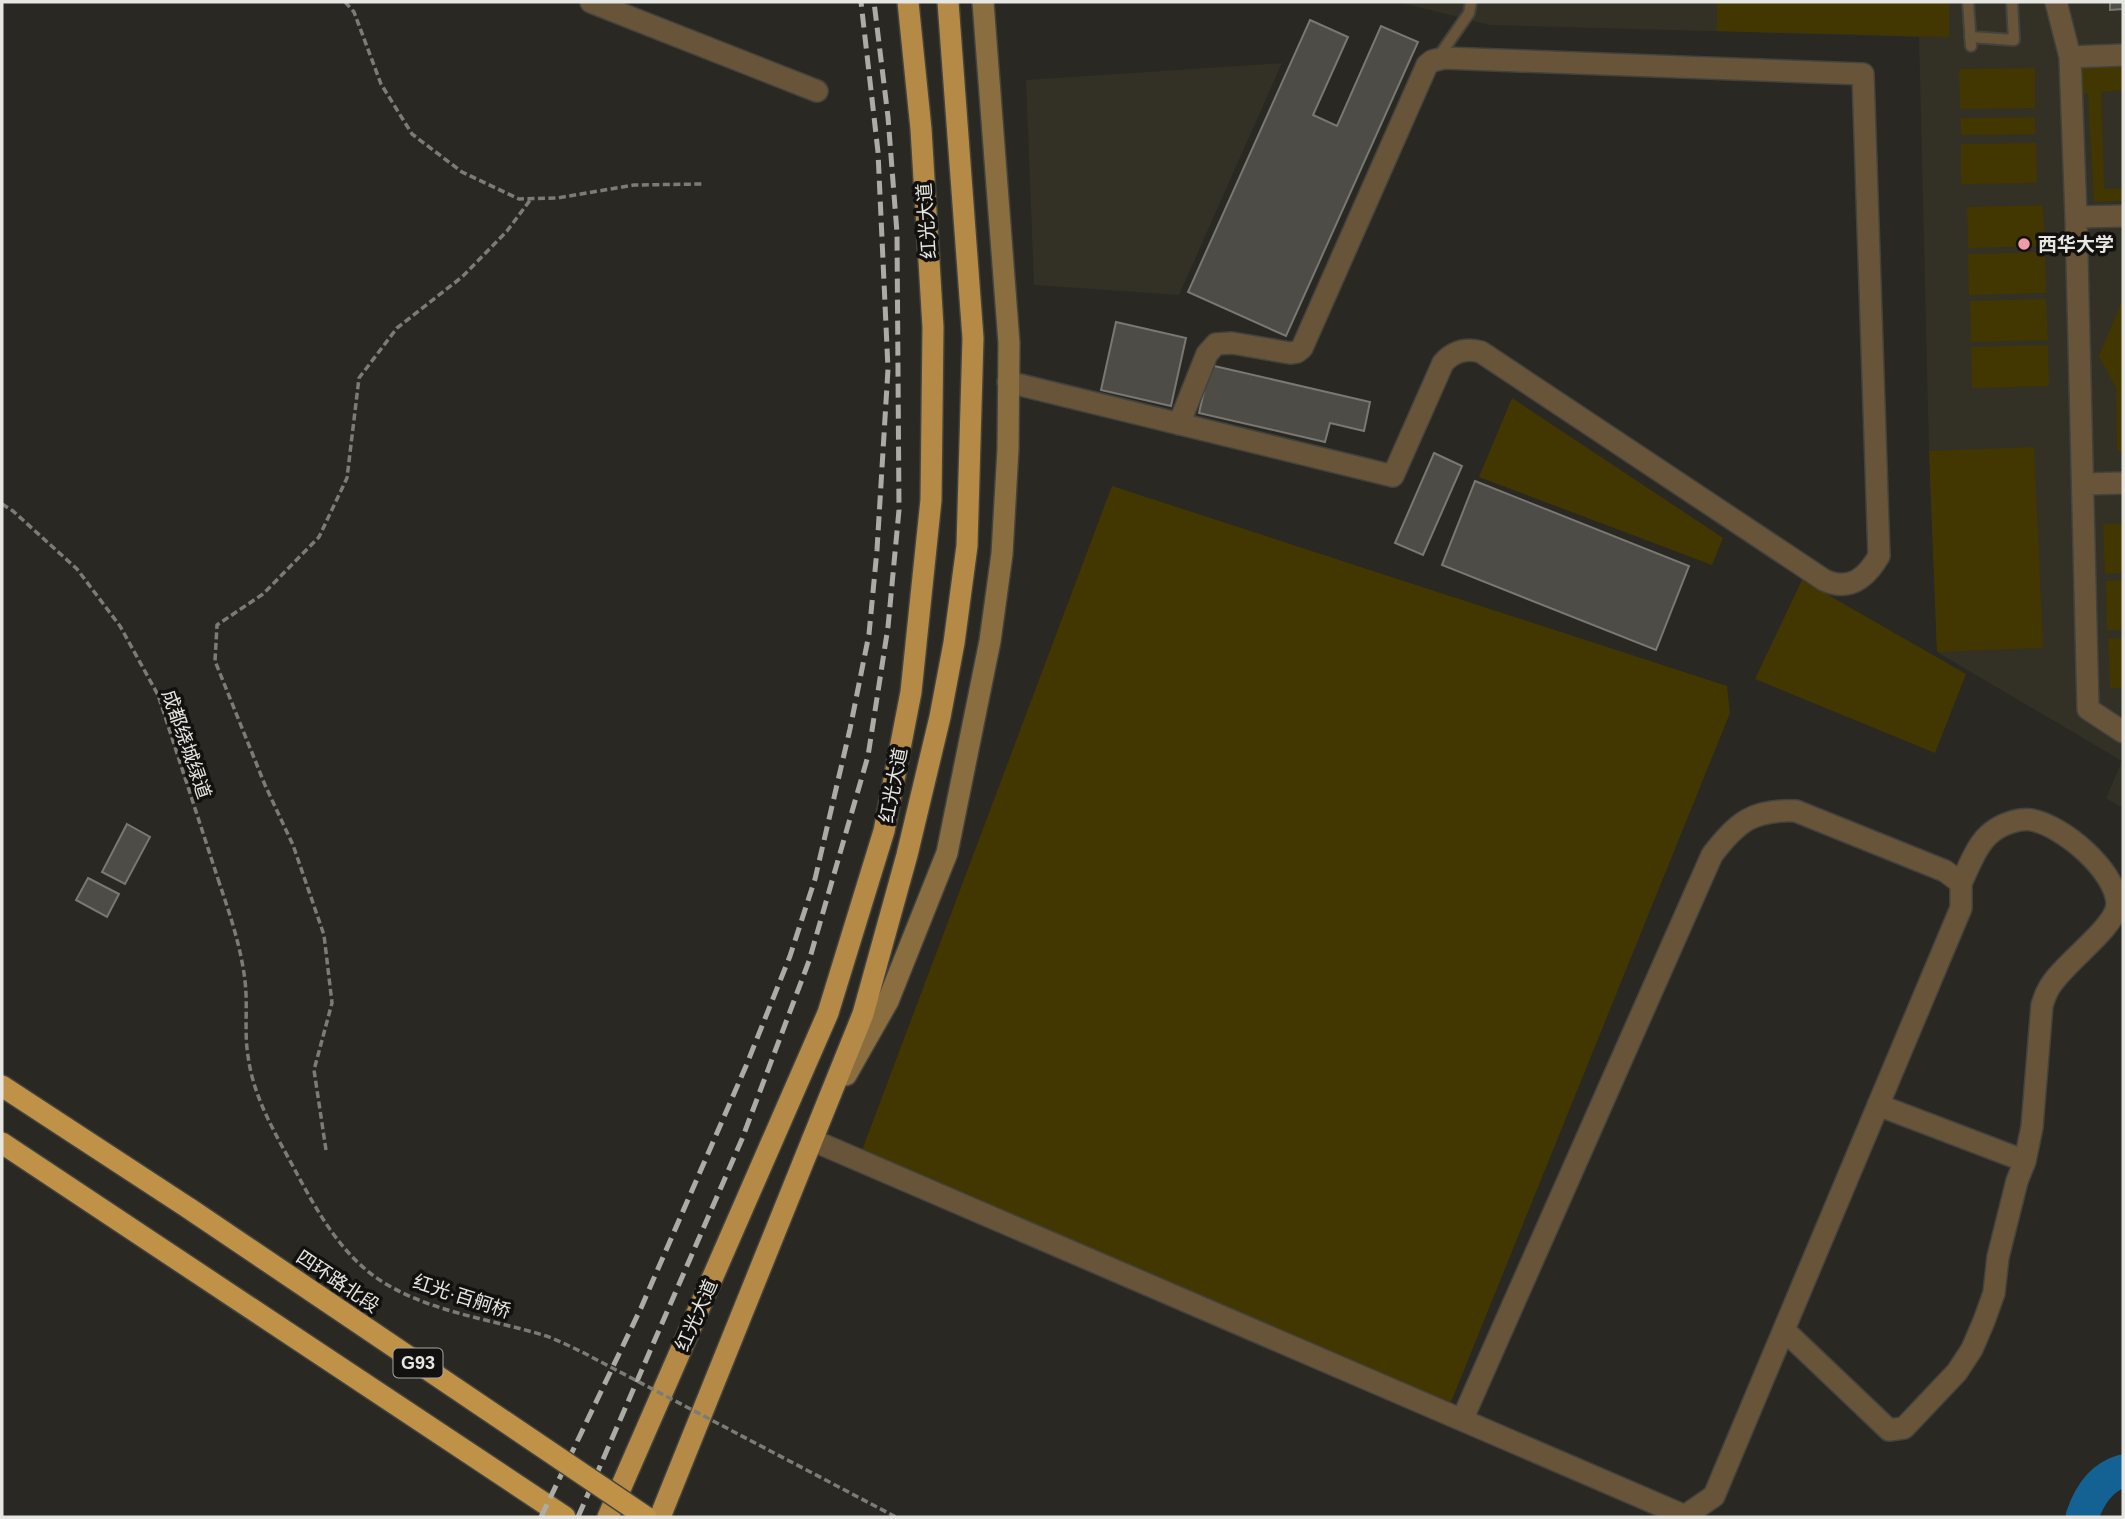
<svg xmlns="http://www.w3.org/2000/svg" width="2125" height="1519" viewBox="0 0 2125 1519" font-family="Arial,'Noto Sans SC',sans-serif">
<style>
.built{fill:#333026}
.green{fill:#423700}
.lines{fill:none;stroke-linecap:round;stroke-linejoin:round}
.river{stroke:#146294;stroke-width:33}
.building{fill:#4e4c47;stroke:#797872;stroke-width:2}
.service-casing{stroke:#43433e;stroke-width:14}
.minor-casing{stroke:#43433e;stroke-width:24}
.secondary-casing{stroke:#43433e;stroke-width:24}
.trunk-casing{stroke:#43433e;stroke-width:24}
.motorway-casing{stroke:#43433e;stroke-width:24}
.path{stroke:#7c7c77;stroke-width:3.5;stroke-dasharray:7 3.5;stroke-linecap:butt}
.service{stroke:#685539;stroke-width:10}
.minor{stroke:#685539;stroke-width:21}
.secondary{stroke:#8b6e40;stroke-width:21}
.trunk{stroke:#b48a46;stroke-width:21}
.motorway{stroke:#c09247;stroke-width:21}
.rail{stroke:#acaca7;stroke-width:5;stroke-dasharray:14 7;stroke-linecap:butt}
.motorway-bridge-casing{stroke:#43433e;stroke-width:24;stroke-linecap:butt}
.path-bridge{stroke:#7c7c77;stroke-width:3.5;stroke-dasharray:7 3.5;stroke-linecap:butt}
.motorway-bridge{stroke:#c09247;stroke-width:21}
.poi-dot{fill:#f39aa7;stroke:#12110f;stroke-width:2.5}
.labels{text-anchor:middle;stroke-width:7;stroke-linejoin:round;paint-order:stroke}
.shield{fill:#12110f;stroke:#a6a6a3;stroke-width:2}
.shield-label{font-size:18px;font-weight:bold;fill:#e6e6e2}
.street-label{font-size:19px;fill:#e6e6e2;stroke:#12110f}
.poi-label{font-size:19px;font-weight:bold;fill:#e6e6e2;stroke:#12110f;text-anchor:start}
</style>
<rect width="100%" height="100%" fill="#292823"/>
<!-- built -->
<path class="built" d="M1398,2H2123V808L2106,798L2122,761L1937,652L1929,451L1919,37L1490,25Z
M1282,63L1179,295L1034,285L1026,80Z"/>
<!-- green -->
<path class="green" d="M1717,2H1949V37L1717,31Z
M2082,56L2123,57V90L2101,92L2104,189H2123V201L2094,202L2088,93L2080,94Z
M2035,68V108L1960,109L1959,69Z
M2035,117V134L1961,135V118Z
M2036,143L2037,183L1961,184V144Z
M2043,205L2045,246L1968,248L1967,207Z
M2045,252L2046,293L1969,295L1968,254Z
M2123,298V451H2117L2116,388L2099,356Z
M2046,299L2048,340L1971,342L1970,301Z
M2048,345L2049,386L1972,388L1971,347Z
M1512,398L1723,538L1712,565L1479,477Z
M2034,447L2043,648L1937,652L1929,451Z
M1112,486L1727,686L1730,713L1451,1402L1406,1387L861,1153Z
M2103,524H2123V573L2105,574Z
M1802,580L1966,674L1935,753L1755,679Z
M2123,580V630H2107L2106,581Z
M2123,638V688H2110L2108,639Z"/>
<g class="lines">
<!-- river -->
<path class="river" d="M2082,1517C2089,1496 2101,1477 2123,1471"/>
</g>
<!-- building -->
<path class="building" d="M2110,2H2123V9L2110,10Z
M1310,20L1348,37L1313,115L1337,126L1381,26L1418,42L1286,336L1188,292Z
M1116,322L1186,338L1171,406L1101,390Z
M1210,365L1370,402L1364,431L1330,423L1325,442L1199,413Z
M1434,453L1462,466L1423,555L1395,543Z
M1475,481L1689,566L1656,650L1442,565Z
M127,824L150,837L125,884L102,872Z
M88,878L119,894L107,917L76,900Z"/>
<g class="lines">
<defs>
<path id="service" d="M1968,2L1971,46
M1970,37L2014,40L2012,2
M1437,59L1469,13L1471,2"/>
<path id="minor" d="M591,2L817,91
M2056,2L2070,57L2076,217L2088,709L2123,732
M2070,57L2123,55
M2076,217L2123,216
M1008,382L1393,476L1443,363C1454,351 1466,348 1481,352L1824,580C1850,592 1866,578 1879,556L1863,74L1444,58L1432,61L1427,65L1302,348L1297,352L1290,353L1232,343L1216,344L1207,354L1179,424
M2083,484L2123,483
M1878,1105L2025,1161
M812,1140L1685,1516L1714,1496L1961,908V883L1945,871L1796,811C1753,809 1737,822 1712,855L1462,1420
M1784,1330L1889,1430L1904,1428L1957,1372L1972,1349L1984,1321L1994,1293L1998,1257L2017,1181L2025,1161L2032,1127L2042,1005C2044,1000 2045,995 2048,990C2060,965 2118,927 2117,903C2115,870 2063,826 2032,820C2019,818 2002,824 1992,832C1977,843 1969,867 1961,883"/>
<path id="secondary" d="M846,1075L888,1001L947,853L990,641L1002,554L1008,449L1009,343L983,2"/>
<path id="trunk" d="M608,1517L828,1013L884,831L911,692L931,500L933,327L921,129L908,2
M660,1517L863,1014L907,855L940,717L954,643L967,546L973,338L948,2"/>
<path id="motorway" d="M2,1086L190,1209
M2,1143L565,1517"/>
</defs>
<!-- service casing -->
<use href="#service" class="service-casing"/>
<!-- minor casing -->
<use href="#minor" class="minor-casing"/>
<!-- secondary casing -->
<use href="#secondary" class="secondary-casing"/>
<!-- trunk casing -->
<use href="#trunk" class="trunk-casing"/>
<!-- motorway casing -->
<use href="#motorway" class="motorway-casing"/>
<!-- path -->
<path class="path" d="M345,2L354,12L381,84L412,134L462,172L519,199L557,198L634,185L702,184
M2,504L13,511L77,569L120,626L158,695L218,879
M326,1150L314,1070L332,1003L324,935L293,845L265,785L215,661L217,625L263,594L319,537L347,478L359,378L397,328L462,277L507,231L531,199"/>
<!-- service -->
<use href="#service" class="service"/>
<!-- minor -->
<use href="#minor" class="minor"/>
<!-- secondary -->
<use href="#secondary" class="secondary"/>
<!-- trunk -->
<use href="#trunk" class="trunk"/>
<!-- motorway -->
<use href="#motorway" class="motorway"/>
<!-- rail -->
<path class="rail" d="M541,1517L641,1308L746,1066L790,956L815,879L850,729L869,634L877,550L888,369L878,152L861,2
M578,1517L742,1139L809,961L868,756L888,627L899,510L897,233L888,117L874,2"/>
<defs>
<path id="motorway-bridge" d="M190,1209L646,1517"/>
</defs>
<!-- motorway-bridge casing -->
<use href="#motorway-bridge" class="motorway-bridge-casing"/>
<!-- path-bridge -->
<path class="path-bridge" d="M218,879C229,912 241,946 245,981C248,1006 244,1032 248,1056C253,1094 271,1126 289,1159C314,1205 339,1256 386,1284C435,1313 490,1319 543,1335C556,1339 569,1346 582,1352L896,1517"/>
<!-- motorway-bridge -->
<use href="#motorway-bridge" class="motorway-bridge"/>
</g>
<!-- markers -->
<circle class="poi-dot" cx="2024" cy="244" r="7"/>
<g class="labels">
<!-- shield labels -->
<rect class="shield" x="393.5" y="1348.5" width="49" height="29" rx="5"/>
<g class="shield-label">
<text x="418" y="1369">G93</text>
</g>
<!-- street labels -->
<g class="street-label">
<text transform="translate(926 221) rotate(-94)" y="7">红光大道</text>
<text transform="translate(187 744) rotate(71)" y="7">成都绕城绿道</text>
<text transform="translate(893 785) rotate(-79)" y="7">红光大道</text>
<text transform="translate(338 1281) rotate(34)" y="7">四环路北段</text>
<text transform="translate(462 1296) rotate(18)" y="7">红光·百舸桥</text>
<text transform="translate(696 1315) rotate(-66)" y="7">红光大道</text>
</g>
<!-- poi labels -->
<g class="poi-label">
<text x="2038" y="251">西华大学</text>
</g>
</g>
<!-- border -->
<rect width="2125" height="1519" fill="none" stroke="#e6e6e2" stroke-width="7"/>
</svg>
